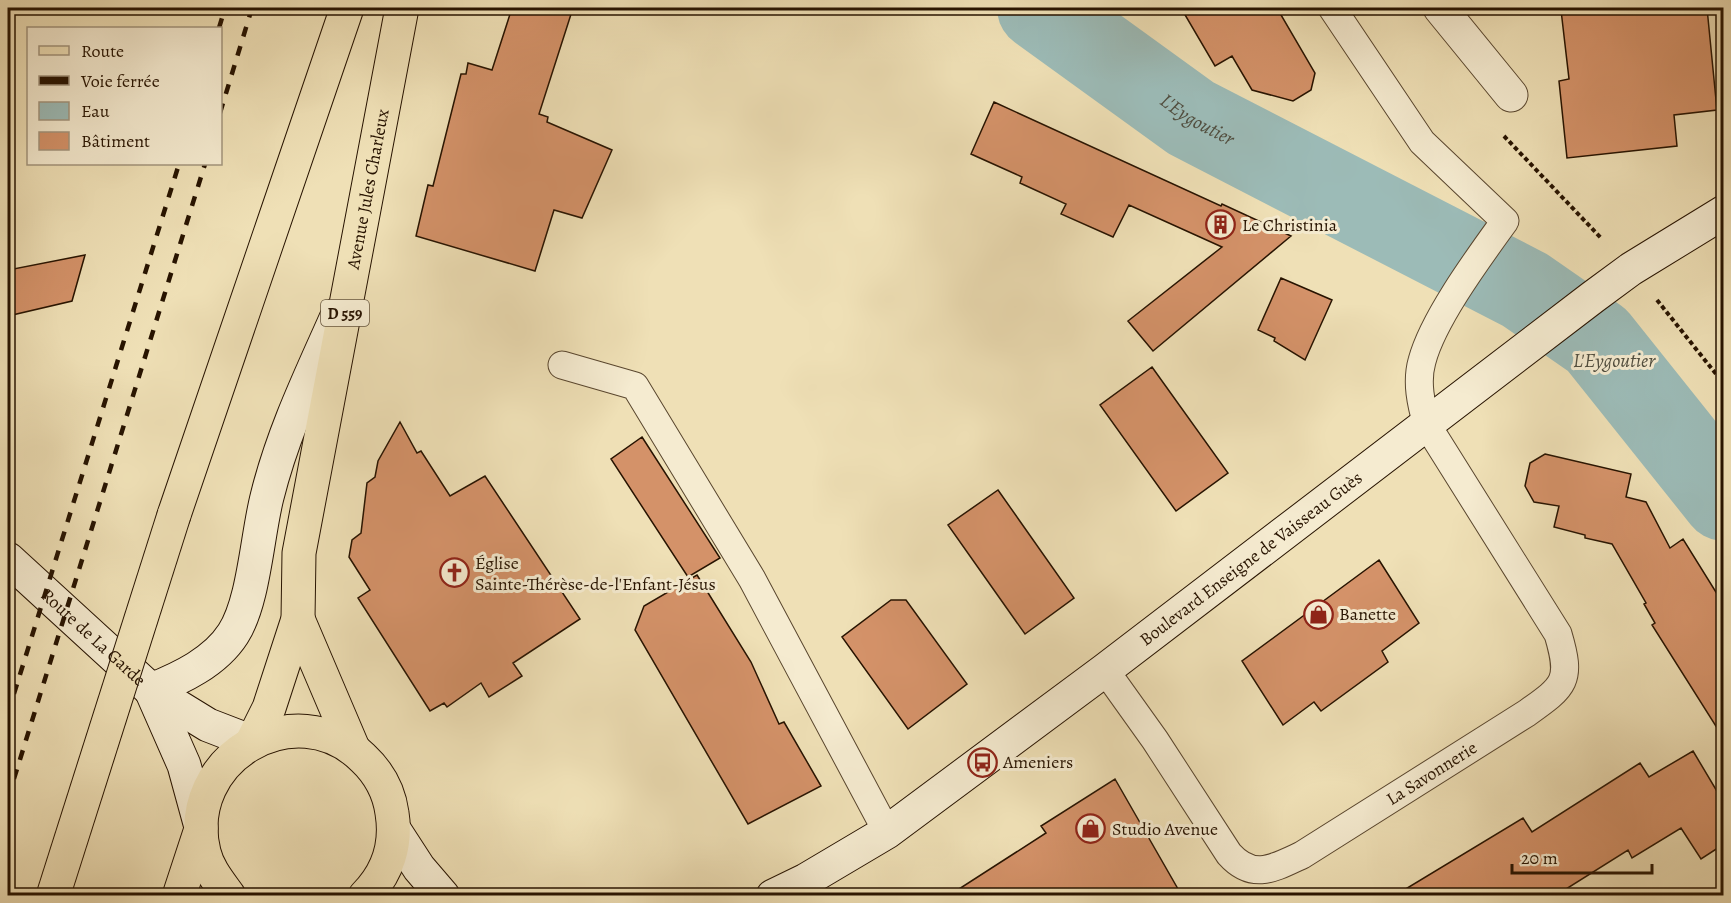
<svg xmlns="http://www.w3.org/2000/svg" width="1731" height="903" viewBox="0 0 1731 903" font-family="Alegreya,serif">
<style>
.water{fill:#9cbbb7;stroke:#6d786e;stroke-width:1.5}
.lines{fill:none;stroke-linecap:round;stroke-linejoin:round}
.shore{stroke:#62675c;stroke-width:1.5}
.river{stroke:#9cbbb7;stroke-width:84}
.building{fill:#d49269;stroke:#271300;stroke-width:1.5}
.service-casing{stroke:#59462e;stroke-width:29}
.minor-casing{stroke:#59462e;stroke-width:35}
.secondary-casing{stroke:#271300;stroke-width:35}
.primary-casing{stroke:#271300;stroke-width:35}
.path{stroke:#271300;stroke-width:4;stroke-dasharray:4.5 3;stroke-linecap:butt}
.service{stroke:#f5ebd0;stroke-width:27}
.minor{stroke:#f5ebd0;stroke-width:33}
.secondary{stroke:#f5ebd0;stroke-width:33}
.primary{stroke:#efe0b6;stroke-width:33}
.rail{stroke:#271300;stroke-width:4.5;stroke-dasharray:10 10;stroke-linecap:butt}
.primary-bridge-casing{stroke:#271300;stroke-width:35;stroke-linecap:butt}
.primary-bridge{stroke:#efe0b6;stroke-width:33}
.labels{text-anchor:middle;stroke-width:6;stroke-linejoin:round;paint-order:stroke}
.shield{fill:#f5ebd0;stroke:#65543e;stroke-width:1.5}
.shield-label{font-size:16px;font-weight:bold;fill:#271300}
.street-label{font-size:18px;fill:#271300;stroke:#f5ebd0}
.poi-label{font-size:18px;fill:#271300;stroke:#f5ebd0;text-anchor:start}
.water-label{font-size:20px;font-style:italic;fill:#504e40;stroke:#f5ebd0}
</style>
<rect width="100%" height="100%" fill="#efe0b6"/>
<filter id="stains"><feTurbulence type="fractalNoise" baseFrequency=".00333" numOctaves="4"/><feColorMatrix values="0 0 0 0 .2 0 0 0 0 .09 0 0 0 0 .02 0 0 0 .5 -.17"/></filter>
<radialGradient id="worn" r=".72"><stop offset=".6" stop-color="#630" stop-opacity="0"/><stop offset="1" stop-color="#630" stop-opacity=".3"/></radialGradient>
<!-- water -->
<path class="water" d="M1617,326L1656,365L1723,453V530C1701,487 1666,434 1632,401C1614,384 1587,378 1569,360Z"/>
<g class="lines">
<!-- shore -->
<path class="shore" d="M1724,456L1716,453L1652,369L1618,335L1581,359V363L1635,396L1669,435L1724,517
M1724,463L1711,458L1646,374L1617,345L1594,359L1595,363L1640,390L1674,430L1724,502"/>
<!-- river -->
<path class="river" id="s1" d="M1039,8L1191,118L1525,290L1597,340L1724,499"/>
</g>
<!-- building -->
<path class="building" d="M512,8H573L539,114L548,117L547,122L612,150L582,218L554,210L535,271L416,236L428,185L433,186L461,74H466L468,63L492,70Z
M1181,8H1277L1315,73L1311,90L1293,101L1252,90L1232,56L1215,66Z
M1586,8H1707L1717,110L1674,115L1677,146L1567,158L1559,81L1569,79L1561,10Z
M994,102L1221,206L1222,204L1291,236L1153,351L1128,321L1222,247L1129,205L1113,237L1061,214L1066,204L1020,183L1022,177L971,154Z
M85,255L72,301L8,316V270Z
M1281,278L1332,300L1305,360L1274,341L1275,338L1258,330Z
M1152,367L1228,473L1176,511L1100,405Z
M400,422L417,453L421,451L450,496L485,476L580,619L513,663L522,676L489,697L481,683L447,707L444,703L430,711L358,598L370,590L349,557L352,540L361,533L367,483L375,477L378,461Z
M642,437L720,558L688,577L611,459Z
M1545,454L1631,474L1626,497L1646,502L1670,548L1683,539L1724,605V739L1652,625L1655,623L1644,604L1646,603L1612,544L1585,538V535L1554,527L1559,506L1534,502L1525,486L1530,463Z
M998,490L1074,598L1025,634L948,525Z
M1379,560L1419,623L1382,651L1388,662L1321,711L1314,702L1283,725L1242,661Z
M697,575L751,662L779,724L784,722L821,786L748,824L635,630L644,606Z
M891,600H906L967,684L908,729L842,637Z
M1693,751L1724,803V844L1701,859L1681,828L1632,858L1628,850L1555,896H1394L1523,818L1532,832L1640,763L1649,777Z
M1115,779L1182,896H948L1046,833L1041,826Z"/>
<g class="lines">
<defs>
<g id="service">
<path d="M562,365L635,386L752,579L887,832"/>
<path id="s2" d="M1105,670L1155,740L1229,854C1253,881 1274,868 1302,855L1527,713C1565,686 1572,681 1558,634L1427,425C1421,404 1416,382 1422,361C1433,319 1479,257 1505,221L1422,142L1332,8"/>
</g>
<path id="minor" d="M1440,8L1511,95"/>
<g id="secondary">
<path id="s3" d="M8,559L151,690L208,725L252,742"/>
<path d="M151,690C181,678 215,662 233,634C254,602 257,536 267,497C283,432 311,375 338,314"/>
<path d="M151,690L184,765L201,827"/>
<path d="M395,831L419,868L443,896"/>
<path id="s4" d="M773,896L806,880L887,832L1105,670L1593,297L1631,269L1724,212"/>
</g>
<g id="primary">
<path d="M174,515L347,8"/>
<path d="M298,619L353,748"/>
<path id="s5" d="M252,742L269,708L298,619L299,553L402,8"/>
<path d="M179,896L201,829"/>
<path d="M229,896C219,882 208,869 204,852C181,759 295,691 363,758C379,773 389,791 392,813C397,844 388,873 365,896"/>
</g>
</defs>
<!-- service casing -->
<use href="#service" class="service-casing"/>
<!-- minor casing -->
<use href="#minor" class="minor-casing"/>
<!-- secondary casing -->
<use href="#secondary" class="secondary-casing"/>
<!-- primary casing -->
<use href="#primary" class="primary-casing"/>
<!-- path -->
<path class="path" d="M1504,136L1602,239
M1657,300L1724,384"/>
<!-- service -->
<use href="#service" class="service"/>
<!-- minor -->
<use href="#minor" class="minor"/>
<!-- secondary -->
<use href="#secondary" class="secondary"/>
<!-- primary -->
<use href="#primary" class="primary"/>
<!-- rail -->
<path class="rail" d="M219,28L225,8
M220,113L252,8
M8,713L179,164
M8,798L205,164"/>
<defs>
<path id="primary-bridge" d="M53,896L174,515"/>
</defs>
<!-- primary-bridge casing -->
<use href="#primary-bridge" class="primary-bridge-casing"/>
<!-- primary-bridge -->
<use href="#primary-bridge" class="primary-bridge"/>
</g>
<!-- icons -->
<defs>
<symbol id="building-ring" viewBox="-11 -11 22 22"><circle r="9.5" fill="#f5ebd0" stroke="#8f2418" stroke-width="1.5"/><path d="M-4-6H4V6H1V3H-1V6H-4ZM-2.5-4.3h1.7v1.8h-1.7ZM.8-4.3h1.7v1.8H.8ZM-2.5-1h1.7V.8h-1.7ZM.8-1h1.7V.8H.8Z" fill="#8f2418"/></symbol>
<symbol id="church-ring" viewBox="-11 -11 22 22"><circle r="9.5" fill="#f5ebd0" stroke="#8f2418" stroke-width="1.5"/><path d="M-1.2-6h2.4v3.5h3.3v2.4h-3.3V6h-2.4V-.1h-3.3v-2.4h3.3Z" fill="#8f2418"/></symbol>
<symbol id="shop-ring" viewBox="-11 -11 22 22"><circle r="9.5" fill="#f5ebd0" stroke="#8f2418" stroke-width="1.5"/><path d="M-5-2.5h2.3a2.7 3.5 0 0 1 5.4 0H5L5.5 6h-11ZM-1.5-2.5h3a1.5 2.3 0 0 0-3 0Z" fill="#8f2418"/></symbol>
<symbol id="bus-ring" viewBox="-11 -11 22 22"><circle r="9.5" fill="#f5ebd0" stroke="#8f2418" stroke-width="1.5"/><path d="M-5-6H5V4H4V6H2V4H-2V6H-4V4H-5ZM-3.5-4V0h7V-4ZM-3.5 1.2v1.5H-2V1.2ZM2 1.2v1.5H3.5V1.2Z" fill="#8f2418"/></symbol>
</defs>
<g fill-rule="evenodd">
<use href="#building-ring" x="1204" y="208" width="33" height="33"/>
<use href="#church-ring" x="438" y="556" width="33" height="33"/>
<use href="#shop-ring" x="1302" y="598" width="33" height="33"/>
<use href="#bus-ring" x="966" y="746" width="33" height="33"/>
<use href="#shop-ring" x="1074" y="812" width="33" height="33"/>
</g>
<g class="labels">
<!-- shield labels -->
<rect class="shield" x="321" y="300" width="48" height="26" rx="4.5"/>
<g class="shield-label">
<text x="345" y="319">D 559</text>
</g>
<!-- street labels -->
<g class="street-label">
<text dy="6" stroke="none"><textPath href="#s5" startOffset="568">Avenue Jules Charleux</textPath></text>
<text dy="6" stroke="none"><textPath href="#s4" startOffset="586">Boulevard Enseigne de Vaisseau Guès</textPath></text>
<text dy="6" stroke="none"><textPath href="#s3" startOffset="116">Route de La Garde</textPath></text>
<text dy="6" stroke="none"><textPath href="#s2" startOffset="456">La Savonnerie</textPath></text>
</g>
<!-- poi labels -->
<g class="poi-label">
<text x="1242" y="231">Le Christinia</text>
<text x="475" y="569">Église<tspan x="475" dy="21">Sainte-Thérèse-de-l'Enfant-Jésus</tspan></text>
<text x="1339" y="620">Banette</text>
<text x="1003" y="768">Ameniers</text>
<text x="1112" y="835">Studio Avenue</text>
</g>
<!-- water labels -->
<g class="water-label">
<text dy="7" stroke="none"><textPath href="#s1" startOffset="194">L'Eygoutier</textPath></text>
<text x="1614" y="367">L'Eygoutier</text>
</g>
</g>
<!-- margin -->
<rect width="1731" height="903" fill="none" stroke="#efe0b6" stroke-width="30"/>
<rect x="9" y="9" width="1713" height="885" fill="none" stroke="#271300" stroke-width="3"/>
<rect x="15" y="15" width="1701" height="873" fill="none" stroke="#271300" stroke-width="1.5"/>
<!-- legend -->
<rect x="27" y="27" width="195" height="138" fill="#f5ebd0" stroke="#a3957d" stroke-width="1.5"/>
<rect x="39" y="46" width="30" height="9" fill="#efe0b6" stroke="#a3957d" stroke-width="1.5"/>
<text x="81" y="57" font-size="18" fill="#271300">Route</text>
<rect x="39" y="76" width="30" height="9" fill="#271300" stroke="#a3957d" stroke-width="1.5"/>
<text x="81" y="87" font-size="18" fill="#271300">Voie ferrée</text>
<rect x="39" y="102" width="30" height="18" fill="#9cbbb7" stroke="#a3957d" stroke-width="1.5"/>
<text x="81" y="117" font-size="18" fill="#271300">Eau</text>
<rect x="39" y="132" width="30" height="18" fill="#d49269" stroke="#a3957d" stroke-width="1.5"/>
<text x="81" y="147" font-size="18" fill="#271300">Bâtiment</text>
<!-- scale -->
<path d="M1512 864v9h140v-9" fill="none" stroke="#271300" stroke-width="3"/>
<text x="1521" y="864" font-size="18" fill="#271300" stroke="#f5ebd0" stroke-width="4.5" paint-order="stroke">20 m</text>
<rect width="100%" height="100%" filter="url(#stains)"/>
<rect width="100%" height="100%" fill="url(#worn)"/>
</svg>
